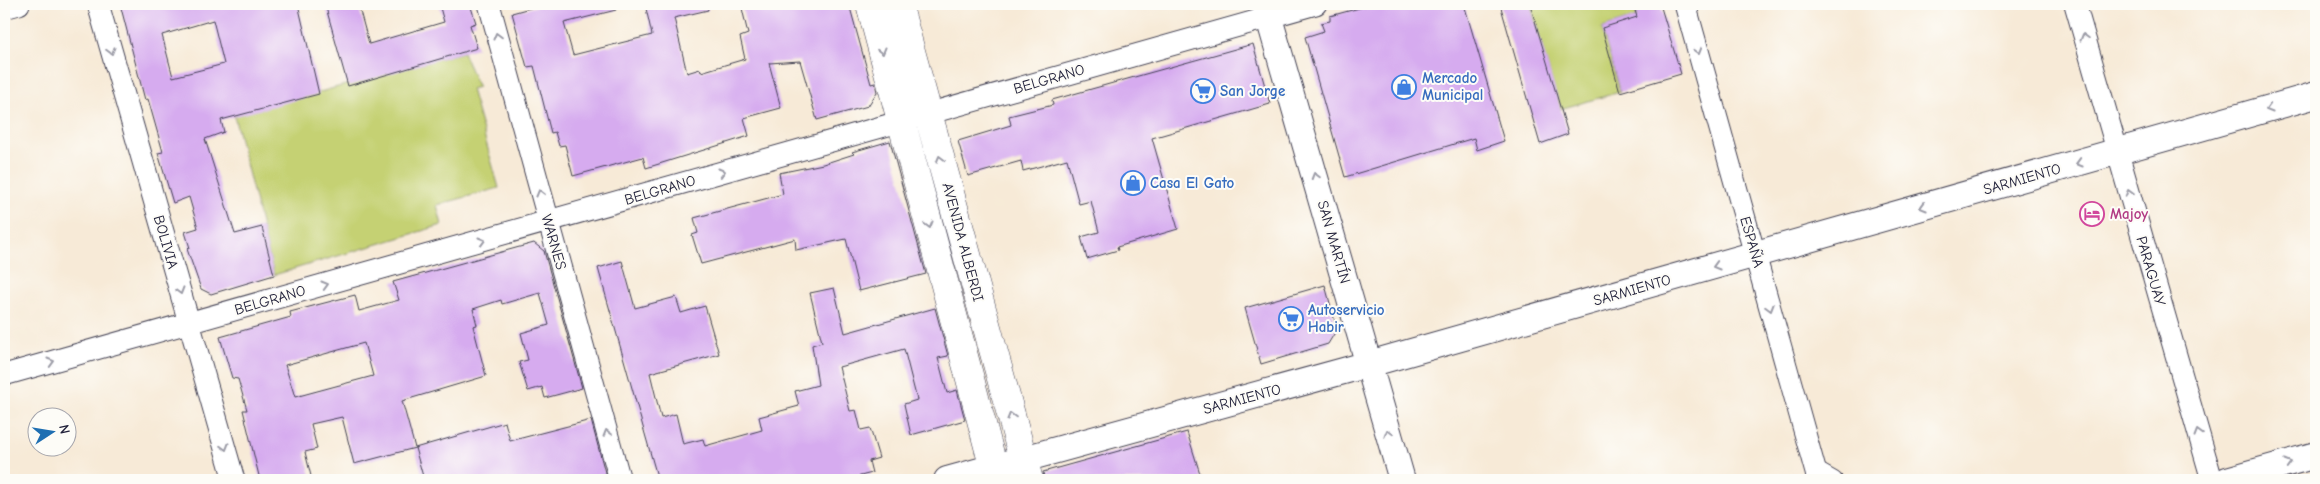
<svg xmlns="http://www.w3.org/2000/svg" width="2320" height="484" viewBox="0 0 2320 484" font-family="'Comic Neue',sans-serif">
<style>
.green{fill:#c5d173;stroke:#747a57}
.building{fill:#d6abef;fill-rule:evenodd}
.lines{fill:none;stroke-linecap:round;stroke-linejoin:round}
.pedestrian-casing{stroke:#424052;stroke-width:18}
.minor-casing{stroke:#424052;stroke-width:23}
.tertiary-casing{stroke:#424052;stroke-width:28}
.secondary-casing{stroke:#424052;stroke-width:29}
.pedestrian{stroke:#fff;stroke-width:16}
.minor{stroke:#fff;stroke-width:21}
.tertiary{stroke:#fff;stroke-width:26}
.secondary{stroke:#fff;stroke-width:28}
.oneway{stroke:#9c9ca7}
.labels{text-anchor:middle;stroke-width:4;stroke-linejoin:round;paint-order:stroke}
.shop-label{font-size:15px;font-weight:bold;fill:#366cbe;stroke:#fdfcf7;text-anchor:start}
.street-label{font-size:15px;fill:#22223b;stroke:#fdfcf7}
.hotel-label{font-size:15px;font-weight:bold;fill:#b23c85;stroke:#fdfcf7;text-anchor:start}
</style>
<rect width="100%" height="100%" fill="#fdfcf7"/>
<filter id="ink" filterUnits="userSpaceOnUse"><feTurbulence type="fractalNoise" baseFrequency=".02" numOctaves="2"/><feDisplacementMap in="SourceGraphic" scale="10" xChannelSelector="R" yChannelSelector="G"/><feConvolveMatrix kernelMatrix="1 2 1 2 8 2 1 2 1" color-interpolation-filters="sRGB"/></filter>
<filter id="wash" filterUnits="userSpaceOnUse"><feTurbulence type="fractalNoise" baseFrequency=".0096" numOctaves="4" result="noise"/><feDisplacementMap in="SourceGraphic" scale="20" xChannelSelector="R" yChannelSelector="G"/><feGaussianBlur stdDeviation="1.12" result="paint"/><feColorMatrix in="noise" values="0 0 0 0 0 0 0 0 0 0 0 0 0 0 0 0 0 1.4 0 .05"/><feComposite in="paint" operator="in"/></filter>
<g filter="url(#wash)">
<rect width="100%" height="100%" fill="#f7ead7"/>
<!-- green -->
<path class="green" d="M1545,4H1633L1637,17L1602,28L1620,92L1560,109L1531,8Z
M463,52L478,87L471,89L499,188L437,205L442,225L274,275L234,116Z"/>
<g id="blocks">
<!-- building -->
<path class="building" d="M120,4H298L319,94L221,120L224,132L205,139L235,234L262,227L274,275L211,294L201,289L187,249L190,248L185,232L198,228L189,197L173,203L158,153L163,152L148,99L145,100ZM213,20L224,64L173,77L162,35Z
M325,4H358L369,44L444,22L439,4H470L476,23L470,25L477,48L348,86Z
M544,4H615L616,10L564,23L573,55L652,35L645,4H707L708,10L674,18L687,73L700,69L701,72L745,59L740,37L748,34L741,4H849L871,84L875,83L877,92L868,106L817,120L800,61L769,63L781,108L744,118L749,136L646,168L643,157L573,176L565,145L559,146L555,132L551,133L534,66L527,67L512,13Z
M1374,4H1464L1504,141L1477,150L1474,138L1345,177L1305,37L1324,31L1321,23L1330,21V16Z
M1500,4H1530L1568,134L1540,144Z
M1633,4H1660L1681,74L1620,92L1602,28L1637,17Z
M1253,44L1270,104L1152,138L1178,229L1117,247L1118,250L1087,259L1081,237L1099,232L1091,201L1079,204L1067,159L1023,171L1021,161L968,176L958,141L1011,125L1009,116L1053,105L1052,100Z
M890,141L926,274L859,291L846,239L796,250L795,239L701,264L692,235L698,233L694,218L783,194L779,173L823,164L854,154L852,152Z
M534,243L544,251L582,388L545,398L542,387L528,391L519,362L528,360L521,333L549,325L540,293L502,304L501,300L473,309L477,325L473,326L486,376L402,401L415,448L354,464L342,417L311,424L317,449L305,452L312,480H260L243,410H247L238,379L232,378L220,337L291,317L290,312L355,295L359,311L399,300L393,282ZM364,343L373,376L295,397L285,365Z
M622,261L635,308L676,297L681,313L705,306L719,354L650,373L661,418L676,414L683,444L703,439L705,446L762,430L759,417L799,406L795,391L818,385L812,345L822,342L810,293L834,288L845,333L935,308L948,356L938,358L947,393L957,390L965,420L911,435L904,404L917,400L904,349L839,367L850,411L856,410L861,430L870,428L879,458L869,461L872,473L845,480H658L598,268Z
M1325,285L1337,329L1328,344L1261,364L1245,308Z
M591,420L607,480H424L415,448L505,422L510,441Z
M1187,432L1202,480H1044L1043,472Z"/>
</g>
</g>
<g filter="url(#ink)">
<use href="#blocks" fill-opacity="0" stroke="#424052" stroke-width="1"/>
<g class="lines">
<defs>
<path id="pedestrian" d="M1815,469L1834,480"/>
<path id="minor" d="M98,4L234,480
M489,4L620,480
M1685,4L1818,480
M2075,4L2212,480
M4,8L19,4
M4,375L1316,4"/>
<path id="tertiary" d="M1265,4L1402,480
M947,480L1369,364L2316,95
M2227,480L2316,455"/>
<path id="secondary" d="M870,4L997,480
M898,4L1029,480"/>
</defs>
<!-- pedestrian casing -->
<use href="#pedestrian" class="pedestrian-casing"/>
<!-- minor casing -->
<use href="#minor" class="minor-casing"/>
<!-- tertiary casing -->
<use href="#tertiary" class="tertiary-casing"/>
<!-- secondary casing -->
<use href="#secondary" class="secondary-casing"/>
<!-- pedestrian -->
<use href="#pedestrian" class="pedestrian"/>
<!-- minor -->
<use href="#minor" class="minor"/>
<!-- tertiary -->
<use href="#tertiary" class="tertiary"/>
<!-- secondary -->
<use href="#secondary" class="secondary"/>
</g>
<!-- one-way arrows -->
<defs><path id="oneway-chevron" d="M-2-3.5L2.5 0L-2 3.5" fill="none" stroke-width="1.6" stroke-linecap="round" stroke-linejoin="round" transform="scale(1.25)"/></defs>
<g class="oneway">
<use href="#oneway-chevron" transform="translate(497 36) rotate(-105)"/>
<use href="#oneway-chevron" transform="translate(2084 37) rotate(-106)"/>
<use href="#oneway-chevron" transform="translate(111 51) rotate(74)"/>
<use href="#oneway-chevron" transform="translate(882 51) rotate(75)"/>
<use href="#oneway-chevron" transform="translate(1698 51) rotate(74)"/>
<use href="#oneway-chevron" transform="translate(2269 109) rotate(164)"/>
<use href="#oneway-chevron" transform="translate(940 159) rotate(-105)"/>
<use href="#oneway-chevron" transform="translate(2079 163) rotate(164)"/>
<use href="#oneway-chevron" transform="translate(722 172) rotate(-16)"/>
<use href="#oneway-chevron" transform="translate(1315 176) rotate(-106)"/>
<use href="#oneway-chevron" transform="translate(540 193) rotate(-105)"/>
<use href="#oneway-chevron" transform="translate(2129 193) rotate(-106)"/>
<use href="#oneway-chevron" transform="translate(1923 207) rotate(164)"/>
<use href="#oneway-chevron" transform="translate(929 225) rotate(75)"/>
<use href="#oneway-chevron" transform="translate(482 241) rotate(-16)"/>
<use href="#oneway-chevron" transform="translate(1716 266) rotate(164)"/>
<use href="#oneway-chevron" transform="translate(325 285) rotate(-16)"/>
<use href="#oneway-chevron" transform="translate(180 291) rotate(74)"/>
<use href="#oneway-chevron" transform="translate(1770 308) rotate(74)"/>
<use href="#oneway-chevron" transform="translate(51 362) rotate(-16)"/>
<use href="#oneway-chevron" transform="translate(1011 416) rotate(-105)"/>
<use href="#oneway-chevron" transform="translate(607 433) rotate(-106)"/>
<use href="#oneway-chevron" transform="translate(1388 433) rotate(-106)"/>
<use href="#oneway-chevron" transform="translate(2198 433) rotate(-106)"/>
<use href="#oneway-chevron" transform="translate(225 447) rotate(74)"/>
<use href="#oneway-chevron" transform="translate(2288 463) rotate(-16)"/>
</g>
</g>
<!-- icons -->
<defs>
<symbol id="shop-ring" viewBox="-11 -11 22 22"><circle r="9.5" fill="#fdfcf7" stroke="#3f7fe0" stroke-width="1.5"/><path d="M-5-2.5h2.3a2.7 3.5 0 0 1 5.4 0H5L5.5 6h-11ZM-1.5-2.5h3a1.5 2.3 0 0 0-3 0Z" fill="#3f7fe0"/></symbol>
<symbol id="supermarket-ring" viewBox="-11 -11 22 22"><circle r="9.5" fill="#fdfcf7" stroke="#3f7fe0" stroke-width="1.5"/><path d="M-6-5.5h2.5l.6 2H6L4.5 2H-2.5L-4.4-4H-6ZM-1.5 3.2a1.3 1.3 0 1 0 .1 0ZM3 3.2a1.3 1.3 0 1 0 .1 0Z" fill="#3f7fe0"/></symbol>
<symbol id="hotel-ring" viewBox="-11 -11 22 22"><circle r="9.5" fill="#fdfcf7" stroke="#d1479c" stroke-width="1.5"/><path d="M-6-4.5h1.5V1H6V5H4.5V3h-9V5H-6ZM-4 0a1.8 1.8 0 1 1 3.6 0ZM.5 0V-2.5h3Q6-2.5 6 0Z" fill="#d1479c"/></symbol>
</defs>
<g fill-rule="evenodd">
<use href="#shop-ring" x="1390" y="73" width="28" height="28"/>
<use href="#supermarket-ring" x="1189" y="77" width="28" height="28"/>
<use href="#shop-ring" x="1119" y="169" width="28" height="28"/>
<use href="#hotel-ring" x="2078" y="200" width="28" height="28"/>
<use href="#supermarket-ring" x="1277" y="305" width="28" height="28"/>
</g>
<g class="labels">
<!-- shop labels -->
<g class="shop-label">
<text x="1422" y="83">Mercado<tspan x="1422" dy="17">Municipal</tspan></text>
<text x="1220" y="96">San Jorge</text>
<text x="1150" y="188">Casa El Gato</text>
<text x="1308" y="315">Autoservicio<tspan x="1308" dy="17">Habir</tspan></text>
</g>
<!-- street labels -->
<g class="street-label">
<text transform="translate(1049 79) rotate(-16)" y="5">BELGRANO</text>
<text transform="translate(2022 179) rotate(-16)" y="5">SARMIENTO</text>
<text transform="translate(660 190) rotate(-16)" y="5">BELGRANO</text>
<text transform="translate(166 242) rotate(74)" y="5">BOLIVIA</text>
<text transform="translate(554 242) rotate(74)" y="5">WARNES</text>
<text transform="translate(963 242) rotate(75)" y="5">AVENIDA ALBERDI</text>
<text transform="translate(1334 242) rotate(74)" y="5">SAN MARTÍN</text>
<text transform="translate(1752 242) rotate(74)" y="5">ESPAÑA</text>
<text transform="translate(2151 271) rotate(74)" y="5">PARAGUAY</text>
<text transform="translate(1632 290) rotate(-16)" y="5">SARMIENTO</text>
<text transform="translate(270 300) rotate(-16)" y="5">BELGRANO</text>
<text transform="translate(1242 399) rotate(-15)" y="5">SARMIENTO</text>
</g>
<!-- hotel labels -->
<g class="hotel-label">
<text x="2110" y="219">Majoy</text>
</g>
</g>
<!-- margin -->
<rect width="2320" height="484" fill="none" stroke="#fdfcf7" stroke-width="20"/>
<!-- north arrow -->
<g transform="translate(52 432) rotate(78)"><circle r="24" fill="#fdfcf7" stroke="#a5a5ac"/>
<path d="M0-4L9 19L0 12L-9 19Z" fill="#1f6fb2"/>
<text y="-8" font-size="14" font-weight="bold" text-anchor="middle" fill="#22223b">N</text>
</g>
</svg>
